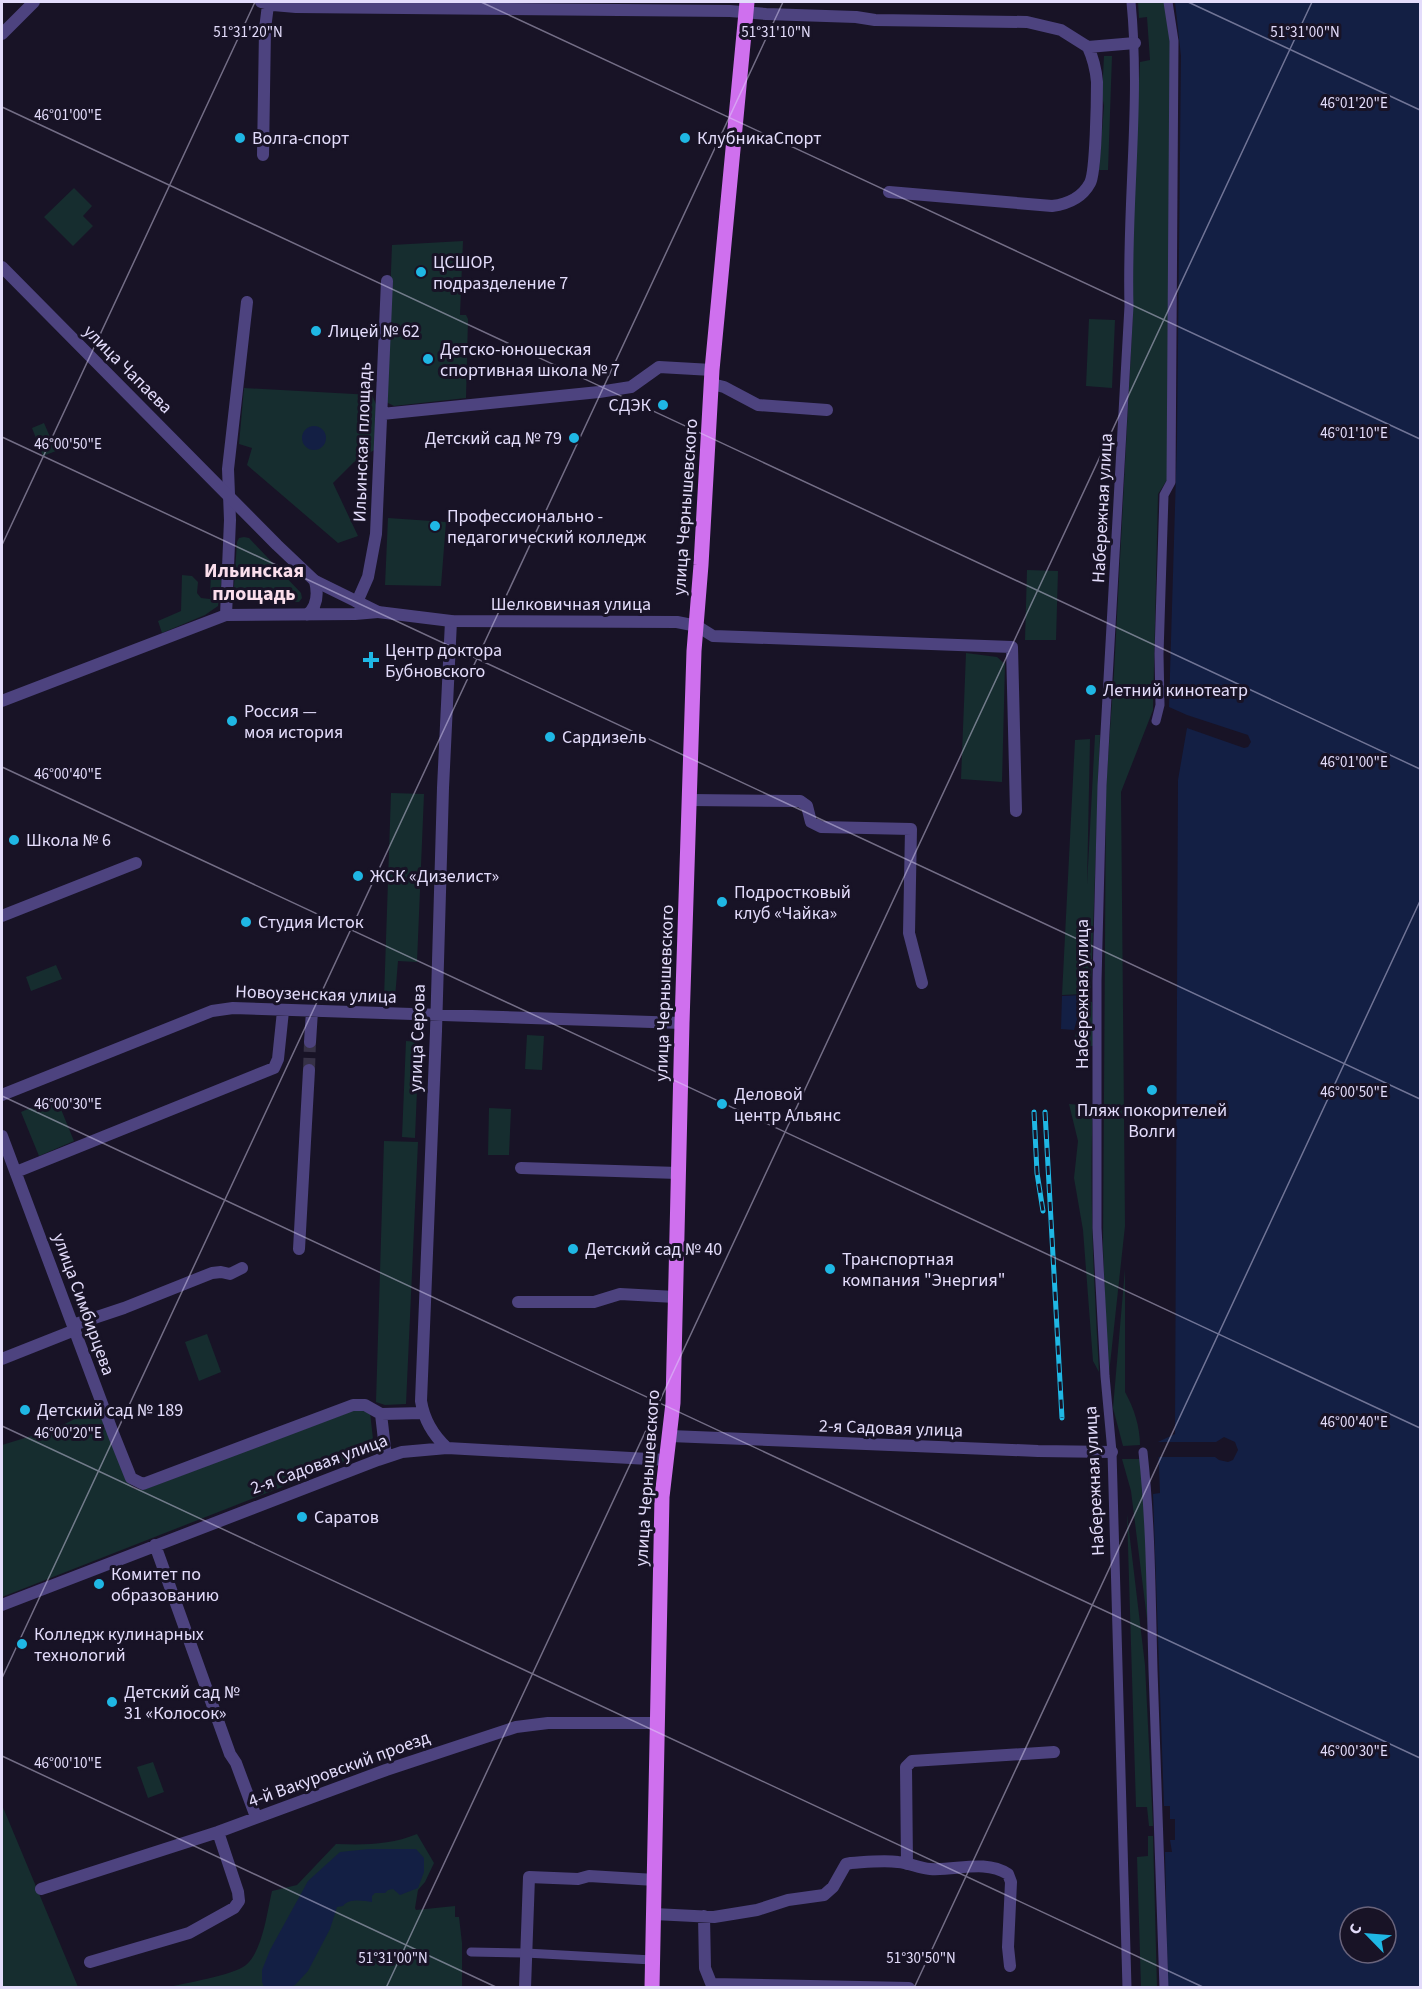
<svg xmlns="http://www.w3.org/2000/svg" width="1422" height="1989" viewBox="0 0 1422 1989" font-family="'Source Sans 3',sans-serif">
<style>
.green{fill:#162d2f}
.water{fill:#131f44;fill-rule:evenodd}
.pier{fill:#181326}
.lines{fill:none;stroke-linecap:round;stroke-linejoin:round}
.minor-tunnel{stroke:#363146;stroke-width:12;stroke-dasharray:12 6;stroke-linecap:butt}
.pedestrian{stroke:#4d437f;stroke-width:9}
.minor{stroke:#4d437f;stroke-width:12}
.tertiary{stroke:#4d437f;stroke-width:12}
.primary{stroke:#cf70ee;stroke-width:15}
.rail-casing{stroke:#1fb7e4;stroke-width:5}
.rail{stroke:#181326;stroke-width:3;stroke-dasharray:9;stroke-linecap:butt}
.ticks{fill:none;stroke:#e3dcfb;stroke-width:1.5;stroke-opacity:0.45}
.poi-dot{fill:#1fb7e4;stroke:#181326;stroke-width:2}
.labels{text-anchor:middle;stroke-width:6;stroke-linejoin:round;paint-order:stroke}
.poi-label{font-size:18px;fill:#e3dcfb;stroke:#181326;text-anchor:start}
.street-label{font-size:18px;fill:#e3dcfb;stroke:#181326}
.neighbourhood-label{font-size:20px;font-weight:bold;fill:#fbdeec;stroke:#181326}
.ticks-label{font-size:15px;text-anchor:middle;fill:#e3dcfb;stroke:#181326;stroke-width:6;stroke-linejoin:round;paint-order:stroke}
</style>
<rect width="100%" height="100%" fill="#181326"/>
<!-- green -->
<path class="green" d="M1138,2H1166L1171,41L1167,480L1158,494L1153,710L1121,792L1125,1226L1108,1383L1103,1245L1106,787L1114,673L1133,313L1131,250L1140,62L1150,60L1147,17L1139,18Z
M1104,56H1112L1108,170H1099L1104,106L1102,95Z
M74,188L92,206L83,216L93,226L73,246L44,217Z
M463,241L460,315H466L468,319L466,398L394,406L386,402L392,245Z
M1089,319L1115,320L1112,388L1086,386Z
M244,388L372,395L378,409L376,449L354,462L333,483L358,536L338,543L247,465L252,448L239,444Z
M44,423L56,451L43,456L32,428Z
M388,518L446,522L441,586L385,585Z
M244,537L249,538L301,593L302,598L299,602L233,600L237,542L239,538Z
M211,570L217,571L222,578L218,606L205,615L162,633L158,621L181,611L182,575L192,576L198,582L197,593L201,598L210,599Z
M1027,570L1058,571L1056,640H1025Z
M966,653L997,657L1005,664L1002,782L961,779Z
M1095,735H1100L1091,988H1087L1085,962L1084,994L1062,995L1075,740L1090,739L1087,885Z
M391,793L424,794L417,962L398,961L395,998H384Z
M56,965L62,979L31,991L26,977Z
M1087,1001L1092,1002L1094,1046L1072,1045Z
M527,1035L544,1036L542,1070L525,1069Z
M406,1041L419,1042L415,1138L402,1137Z
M56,1097L74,1141L39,1156L21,1112Z
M1069,1104L1093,1106C1089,1195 1094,1283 1099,1372L1093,1361L1083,1230L1074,1178L1078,1141Z
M489,1108L511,1109L509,1155H488Z
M384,1141L418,1142L406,1404L385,1405L376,1402Z
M1125,1269V1392C1134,1408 1140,1427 1140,1445L1123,1446L1113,1408Z
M207,1334L221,1372L199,1381L185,1342Z
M98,1408L127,1481L134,1489L143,1490L355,1410L370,1412L374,1448L371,1452L2,1597V1445L54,1429Z
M1122,1459H1140L1144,1492L1149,1635L1131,1491Z
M1127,1514L1145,1665L1153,1826H1149L1147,1807H1136Z
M153,1762L164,1792L148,1798L137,1767Z
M2,1805L78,1987H2Z
M417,1834L434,1863L425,1882L418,1890L415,1908L416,1910L455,1906V1917H459L462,1943V1987L165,1988C184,1983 232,1976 246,1965C263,1950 267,1912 272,1891L297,1885L336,1844C364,1845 391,1845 417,1834Z
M1148,1836H1153L1157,1987H1141L1137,1857L1148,1856Z"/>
<!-- water -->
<path class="water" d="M1175,2H1420V1987H1168L1165,1852H1172L1170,1840H1175V1819H1170V1806H1164L1153,1494L1160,1493L1158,1442L1175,1434L1178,780L1187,728V715L1169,707L1177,441L1181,56ZM1350,1917H1386V1953H1350Z
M302 438a12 12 0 1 1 24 0a12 12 0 1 1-24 0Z
M1084,995L1074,1030L1061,1029L1062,996Z
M369,1849H416L424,1858V1872L418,1888L400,1895L393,1889L388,1890L385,1893H375L372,1896V1902C364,1901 349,1898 343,1906L337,1907L330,1929L308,1971L295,1985L290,1987H264L262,1982V1970L270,1950L308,1881L340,1852Z"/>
<!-- pier -->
<path class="pier" d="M1187,715L1248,735L1251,742L1248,747L1244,748L1187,728Z
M1224,1437L1235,1442L1238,1450L1233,1460L1228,1462L1219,1460L1215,1457H1158V1442H1216Z"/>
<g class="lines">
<!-- minor-tunnel -->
<path class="minor-tunnel" d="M309,1070L310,1042"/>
<!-- pedestrian -->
<path class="pedestrian" d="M1156,721L1160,705L1159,654L1164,495L1171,482L1174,41L1168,2
M1143,1452C1151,1525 1151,1597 1153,1670C1156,1776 1161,1882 1164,1988
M471,1952L526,1953L652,1960
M1127,1988L1112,1452L1105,1376L1097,1228V981L1102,786L1129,306C1126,205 1141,103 1131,2"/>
<!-- minor -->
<path class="minor" d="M261,2L273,5L296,7L730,11L766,14L856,17L875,20L1027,22L1061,30L1088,47L1135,43
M2,34L34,2
M263,155L265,29L268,5
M889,192L1052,206C1068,204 1082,198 1090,183C1096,172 1097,98 1097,82C1096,70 1093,58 1088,47
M712,384L724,387L758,405L827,410
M382,414L599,392L631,387L659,367L712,370
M357,602L368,577L376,534L387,281
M226,615L230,520L228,469L247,302
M307,615C318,606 318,593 315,581
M697,626L713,636L1012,647L1016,811
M2,701L226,615L355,614L378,612
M689,800L800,801L807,806L811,822L821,827L911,829L909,933L922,983
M2,916L136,863
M310,1042L312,1011
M2,1095L212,1011L233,1008L682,1023
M2,1136L113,1433L131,1478L143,1484L353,1405H365L381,1414L423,1413
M521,1168L678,1173
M16,1172L274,1068L278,1059L283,1011
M299,1249L309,1070
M518,1302H594L620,1294L675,1297
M73,1325L124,1308L212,1273L221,1272L230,1274L242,1268
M2,1359L75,1330
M381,1414L386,1457
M670,1436L1038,1451L1112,1452
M447,1448C433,1435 424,1420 421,1401L436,1031L443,788L451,621
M155,1545L230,1754L236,1763L256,1817
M2,1605L378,1460L402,1452L447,1448L667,1460
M907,1864L906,1767L912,1761L1054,1752
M41,1889L218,1832L386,1770L516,1727L548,1723H657
M654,1914L714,1917L757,1910L788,1900L824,1895L833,1887L846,1864L851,1863C867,1862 883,1860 898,1862C909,1863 919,1868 930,1869C956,1871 984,1859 1008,1874L1011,1882L1008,1947L1010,1966
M704,1916L705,1968L713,1988
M90,1962L189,1933L234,1908L239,1901L238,1892L218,1832
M712,1984L909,1988
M525,1988L529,1877L578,1879L589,1876L655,1880"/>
<!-- tertiary -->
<path class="tertiary" d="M2,267L277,545L315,581L378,612L451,621L677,622L697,626"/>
<!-- primary -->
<path class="primary" d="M652,1988L662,1497L673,1403L682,1023L694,651L701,565L712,370L747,2"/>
<defs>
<path id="rail" d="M1034,1112L1037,1173L1043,1211
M1045,1112L1062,1418"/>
</defs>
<!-- rail casing -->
<use href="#rail" class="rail-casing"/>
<!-- rail -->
<use href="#rail" class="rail"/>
</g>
<!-- ticks -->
<path class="ticks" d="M481,2L1420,439M1188,2L1420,110M2,107L1420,769M2,437L1420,1099M2,545L255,2M2,767L1420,1428M2,1096L1420,1758M2,1426L1205,1988M2,1678L783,2M2,1756L498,1988M386,1988L1312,2M914,1988L1420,901"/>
<!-- markers -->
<g class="poi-dot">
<circle cx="240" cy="138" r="6"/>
<circle cx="685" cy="138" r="6"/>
<circle cx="421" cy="272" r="6"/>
<circle cx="316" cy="331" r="6"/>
<circle cx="428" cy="359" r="6"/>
<circle cx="663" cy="405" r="6"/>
<circle cx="574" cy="438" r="6"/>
<circle cx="435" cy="526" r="6"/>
<path d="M368 651h6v6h6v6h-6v6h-6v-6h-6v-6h6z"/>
<circle cx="1091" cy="690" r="6"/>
<circle cx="232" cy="721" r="6"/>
<circle cx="550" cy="737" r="6"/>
<circle cx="14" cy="840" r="6"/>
<circle cx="358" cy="876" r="6"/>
<circle cx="722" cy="902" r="6"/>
<circle cx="246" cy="922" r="6"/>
<circle cx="1152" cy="1090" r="6"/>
<circle cx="722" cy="1104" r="6"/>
<circle cx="573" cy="1249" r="6"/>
<circle cx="830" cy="1269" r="6"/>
<circle cx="25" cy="1410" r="6"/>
<circle cx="302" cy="1517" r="6"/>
<circle cx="99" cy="1584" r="6"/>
<circle cx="22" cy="1644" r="6"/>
<circle cx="112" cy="1702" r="6"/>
</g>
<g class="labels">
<!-- poi labels -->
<g class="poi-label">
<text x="252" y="144">Волга-спорт</text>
<text x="697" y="144">КлубникаСпорт</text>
<text x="433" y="268">ЦСШОР,<tspan x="433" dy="21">подразделение 7</tspan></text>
<text x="328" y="337">Лицей № 62</text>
<text x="440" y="355">Детско-юношеская<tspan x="440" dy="21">спортивная школа № 7</tspan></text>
<text x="651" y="411" text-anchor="end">СДЭК</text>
<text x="562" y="444" text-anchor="end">Детский сад № 79</text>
<text x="447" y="522">Профессионально -<tspan x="447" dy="21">педагогический колледж</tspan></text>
<text x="385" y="656">Центр доктора<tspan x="385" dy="21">Бубновского</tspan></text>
<text x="1103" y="696">Летний кинотеатр</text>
<text x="244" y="717">Россия —<tspan x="244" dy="21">моя история</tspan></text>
<text x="562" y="743">Сардизель</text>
<text x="26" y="846">Школа № 6</text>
<text x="370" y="882">ЖСК «Дизелист»</text>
<text x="734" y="898">Подростковый<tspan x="734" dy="21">клуб «Чайка»</tspan></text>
<text x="258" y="928">Студия Исток</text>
<text x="734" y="1100">Деловой<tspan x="734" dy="21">центр Альянс</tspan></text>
<text x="1152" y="1116" text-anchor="middle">Пляж покорителей<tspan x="1152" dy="21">Волги</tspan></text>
<text x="585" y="1255">Детский сад № 40</text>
<text x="842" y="1265">Транспортная<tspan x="842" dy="21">компания "Энергия"</tspan></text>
<text x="37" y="1416">Детский сад № 189</text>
<text x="314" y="1523">Саратов</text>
<text x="111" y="1580">Комитет по<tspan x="111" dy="21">образованию</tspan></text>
<text x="34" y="1640">Колледж кулинарных<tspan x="34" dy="21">технологий</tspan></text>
<text x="124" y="1698">Детский сад №<tspan x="124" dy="21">31 «Колосок»</tspan></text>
</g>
<!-- street labels -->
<g class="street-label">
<text transform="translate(128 369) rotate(45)" y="6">улица Чапаева</text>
<text transform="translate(362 442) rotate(-88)" y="6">Ильинская площадь</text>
<text transform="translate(685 507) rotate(-86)" y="6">улица Чернышевского</text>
<text transform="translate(1102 508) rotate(-87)" y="6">Набережная улица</text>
<text x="571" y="610">Шелковичная улица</text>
<text transform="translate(664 993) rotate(-88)" y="6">улица Чернышевского</text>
<text transform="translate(316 994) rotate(2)" y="6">Новоузенская улица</text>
<text transform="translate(1082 994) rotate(-90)" y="6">Набережная улица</text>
<text transform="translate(417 1038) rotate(-88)" y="6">улица Серова</text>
<text transform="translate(84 1304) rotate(70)" y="6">улица Симбирцева</text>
<text transform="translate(891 1428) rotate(2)" y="6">2-я Садовая улица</text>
<text transform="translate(319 1464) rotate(-20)" y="6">2-я Садовая улица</text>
<text transform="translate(647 1478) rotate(-86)" y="6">улица Чернышевского</text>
<text transform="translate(1094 1481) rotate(-93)" y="6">Набережная улица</text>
<text transform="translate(339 1769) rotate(-20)" y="6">4-й Вакуровский проезд</text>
</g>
<!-- neighbourhood labels -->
<g class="neighbourhood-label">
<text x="254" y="577">Ильинская<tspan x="254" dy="23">площадь</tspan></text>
</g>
</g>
<g class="ticks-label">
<text x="248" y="37">51°31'20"N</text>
<text x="776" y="37">51°31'10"N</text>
<text x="1305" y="37">51°31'00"N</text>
<text x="1354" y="108">46°01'20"E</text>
<text x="68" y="120">46°01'00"E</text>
<text x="1354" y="438">46°01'10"E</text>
<text x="68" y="449">46°00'50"E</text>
<text x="1354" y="767">46°01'00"E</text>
<text x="68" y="779">46°00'40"E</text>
<text x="1354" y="1097">46°00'50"E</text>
<text x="68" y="1109">46°00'30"E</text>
<text x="1354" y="1427">46°00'40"E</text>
<text x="68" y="1438">46°00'20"E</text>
<text x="1354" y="1756">46°00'30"E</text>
<text x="68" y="1768">46°00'10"E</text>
<text x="393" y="1963">51°31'00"N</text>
<text x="921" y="1963">51°30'50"N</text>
</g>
<!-- border -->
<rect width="1422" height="1989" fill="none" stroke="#e3dcfb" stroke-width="6"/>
<!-- north arrow -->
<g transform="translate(1368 1935) rotate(295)"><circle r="28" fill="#181326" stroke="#69637b" stroke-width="1.5"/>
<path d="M0-4.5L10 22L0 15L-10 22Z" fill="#1fb7e4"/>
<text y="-9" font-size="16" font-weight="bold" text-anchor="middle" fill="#e3dcfb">С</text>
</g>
</svg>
